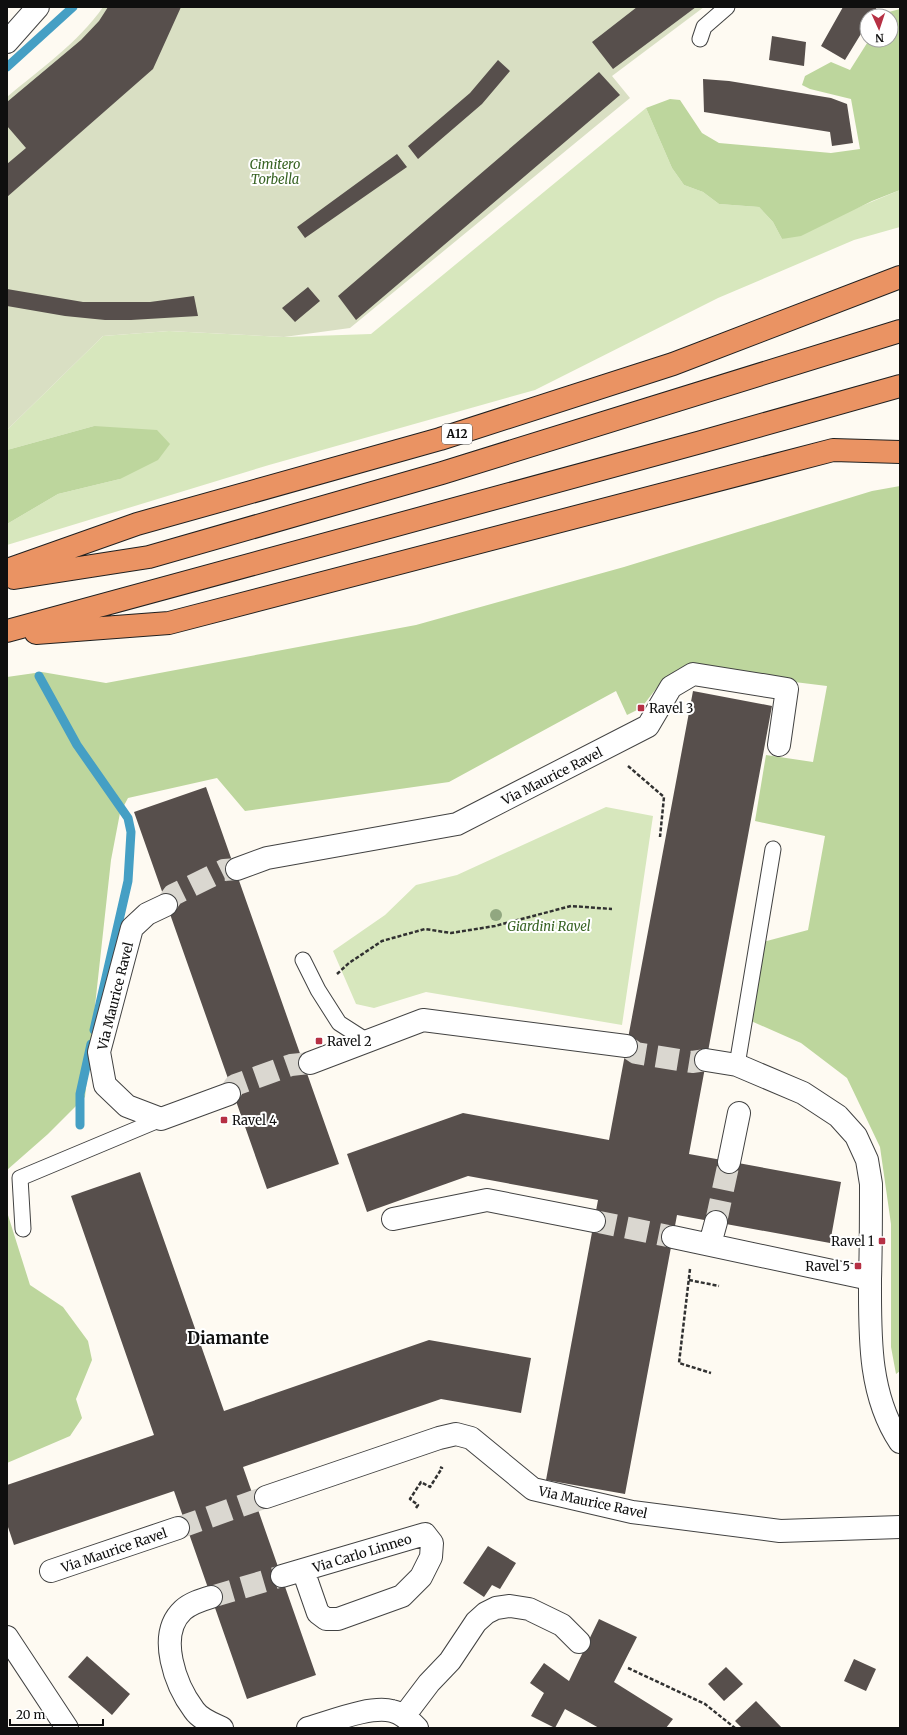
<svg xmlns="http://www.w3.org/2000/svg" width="907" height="1735" viewBox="0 0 907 1735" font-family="Merriweather,serif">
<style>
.green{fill:#d7e7bd}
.forest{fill:#bdd69d}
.cemetery{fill:#d9dfc3}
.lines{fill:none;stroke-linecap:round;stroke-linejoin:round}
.stream{stroke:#459fc4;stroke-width:9}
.building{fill:#574f4c}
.street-tunnel{stroke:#dad7d0;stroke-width:22;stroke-dasharray:22 11;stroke-linecap:butt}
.lane-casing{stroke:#424242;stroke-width:17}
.street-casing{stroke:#424242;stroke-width:24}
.highway-casing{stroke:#202020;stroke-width:24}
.path{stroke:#313131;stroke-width:2.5;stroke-dasharray:4 2;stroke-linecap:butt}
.lane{stroke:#fff;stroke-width:15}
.street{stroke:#fff;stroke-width:22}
.highway{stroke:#ea9363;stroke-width:22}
.tree{fill:#91a780}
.poi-dot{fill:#b63044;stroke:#fff;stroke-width:1.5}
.labels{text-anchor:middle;stroke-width:4;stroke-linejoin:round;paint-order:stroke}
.shield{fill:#fff;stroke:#575757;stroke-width:1}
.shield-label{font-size:12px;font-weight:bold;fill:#0f0f0f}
.park-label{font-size:13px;font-style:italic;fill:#376323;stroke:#fff}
.poi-label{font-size:13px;fill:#0f0f0f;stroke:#fff;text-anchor:start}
.street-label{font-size:13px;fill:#0f0f0f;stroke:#fff}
.district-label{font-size:17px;font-weight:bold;fill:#0f0f0f;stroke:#fff}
</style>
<rect width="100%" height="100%" fill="#fefaf2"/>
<!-- green -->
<path class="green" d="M646,108L672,168L684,185L703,192L719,204L759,207L773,222L782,239L900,190V227L854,240L718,298L535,390L269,465L7,545V524L58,494L120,479L94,426L7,450V430L103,336L169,331L284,337L371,334Z
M606,807L653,816L622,1025L426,992L374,1008L356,1004L333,951L385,915L416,885L457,875Z"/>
<!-- forest -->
<path class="forest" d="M900,9V190L872,201L801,236L782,239L773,222L759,207L719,204L703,192L684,185L672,168L646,108L670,99L680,100L702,133L719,143L831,153L860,149L851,99L810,89L802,85L805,76L831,62L850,70L869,40H891V16H883L885,13Z
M94,426L157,430L170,444L158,460L120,479L58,494L7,524V450Z
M900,486V1371L896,1374L891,1347V1224L880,1147L847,1078L801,1043L751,1021L763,942L808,930L825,836L755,821L766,755L813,762L827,686L680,668L663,680L641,708L627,715L616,691L449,782L245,811L217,778L128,798L120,813L111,860L85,1097L48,1134L7,1170V677L42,672L106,683L416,625L624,567L872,491Z
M7,1212L30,1285L63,1307L88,1341L92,1360L76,1399L82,1418L70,1436L7,1463Z"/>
<!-- cemetery -->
<path class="cemetery" d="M103,7H704L612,76L630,98L350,328L284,337L169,331L103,336L7,430V97C40,69 78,43 103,7Z"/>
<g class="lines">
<!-- stream -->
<path class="stream" d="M7,67L73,7
M39,676L77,745L128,818L131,832L128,881L94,1030
M80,1125V1094L91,1044"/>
</g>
<!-- building -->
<path class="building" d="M108,7H181L153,69L7,197V164L26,148L7,126V102L81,40L99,21Z
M637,7H696L613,69L592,42Z
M843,7H877L872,16H867V24L845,60L821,46Z
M772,36L806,42L804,66L769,60Z
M498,60L510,71L482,104L418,159L408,146L470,93Z
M599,72L620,95L356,320L338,296Z
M703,79L729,81L831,98L847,104L853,143L832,146L830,132L704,112Z
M397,154L407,167L305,238L297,227Z
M308,287L320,301L295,322L282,308Z
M7,289L83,302H150L194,296L198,316L131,320H105L65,316L7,306Z
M693,691L772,706L689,1154L841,1182L830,1243L677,1215L625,1494L546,1480L598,1200L468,1176L367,1212L347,1154L463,1113L609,1140Z
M206,787L339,1164L267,1189L134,812Z
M140,1172L224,1411L429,1340L531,1358L521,1413L441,1399L243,1467L316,1675L247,1699L174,1491L14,1545L7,1524V1485L154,1435L71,1196Z
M488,1546L516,1563L500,1589L492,1585L484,1597L463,1583Z
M599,1619L637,1637L614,1682L673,1719L666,1728H599L565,1709L555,1728L531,1716L544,1693L530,1683L544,1663L569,1681Z
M87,1656L130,1694L112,1715L68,1677Z
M854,1659L876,1669L866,1691L844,1681Z
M726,1667L743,1684L724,1701L708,1684Z
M756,1701L782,1728H742L735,1721Z"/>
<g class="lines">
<!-- street-tunnel -->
<path class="street-tunnel" d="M166,905L173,895L224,870L237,869
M626,1046L636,1053L692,1062L706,1060
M229,1094L235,1085L291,1065L310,1063
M594,1221L673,1237
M716,1222L729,1162
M178,1528L266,1497
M211,1597L282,1576"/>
<defs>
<path id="lane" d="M700,39L704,27L727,7
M303,960L318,990L339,1023L367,1041
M737,1065L773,849
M23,1229L20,1178L161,1119"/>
<path id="street" d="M7,42L38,7
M237,869L267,858L457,824L648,726L671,687L693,674L787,689L779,745
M166,905L147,914L132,928L99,1052L105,1085L127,1106L161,1119L229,1094
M706,1060L737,1065L803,1093L838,1116L856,1136L867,1160L871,1184C871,1215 871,1247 870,1279C870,1334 868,1394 900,1442
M310,1063L423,1020L626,1046
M729,1162L739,1113
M393,1219L487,1200L594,1221
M673,1237L870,1279
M710,1244L716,1222
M266,1497L439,1438L456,1434L471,1438L533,1489L632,1512L780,1531L900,1527
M51,1571L178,1528
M282,1576L425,1534L432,1543L431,1557L421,1577L402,1596L338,1619H326L318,1613L303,1570
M211,1597C201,1600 191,1603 183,1610C156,1635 176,1686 194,1710C200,1719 213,1724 222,1728
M7,1637L67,1728
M404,1716L429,1683L450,1661L476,1622L486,1613L496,1608L510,1606L529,1609L562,1625L579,1642
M308,1728C330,1722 371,1705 392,1711C402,1713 410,1721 417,1728"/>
<path id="highway" d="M7,570L137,524L440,439L673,364L900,277
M14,578L149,557L442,473L900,331
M7,631L701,442L900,386
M36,633L169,623L833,450L900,452"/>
</defs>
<!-- lane casing -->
<use href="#lane" class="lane-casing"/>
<!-- street casing -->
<use href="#street" class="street-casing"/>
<!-- highway casing -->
<use href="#highway" class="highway-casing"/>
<!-- path -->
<path class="path" d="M628,766L664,797L660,837
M337,974L349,963L382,941L425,929L451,933L495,926L571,906L612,909
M690,1269L679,1363L711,1373
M689,1280L719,1286
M416,1508L418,1505L410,1499L421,1482L430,1487L442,1468L440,1467
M628,1668L705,1704L735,1728"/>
<!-- lane -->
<use href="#lane" class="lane"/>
<!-- street -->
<use href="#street" class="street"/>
<!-- highway -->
<use href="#highway" class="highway"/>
</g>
<!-- trees -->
<circle class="tree" cx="496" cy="915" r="6"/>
<!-- markers -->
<g class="poi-dot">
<rect x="637" y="704" width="8" height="8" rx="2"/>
<rect x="315" y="1037" width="8" height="8" rx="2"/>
<rect x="220" y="1116" width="8" height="8" rx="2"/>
<rect x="878" y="1237" width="8" height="8" rx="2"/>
<rect x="854" y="1262" width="8" height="8" rx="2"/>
</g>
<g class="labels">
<!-- shield labels -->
<rect class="shield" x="442" y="424" width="30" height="20" rx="3"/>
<g class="shield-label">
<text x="457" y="438">A12</text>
</g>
<!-- park labels -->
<g class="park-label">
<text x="275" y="169">Cimitero<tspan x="275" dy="15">Torbella</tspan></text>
<text x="549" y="931">Giardini Ravel</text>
</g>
<!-- poi labels -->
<g class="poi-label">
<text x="649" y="713">Ravel 3</text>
<text x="327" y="1046">Ravel 2</text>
<text x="232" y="1125">Ravel 4</text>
<text x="874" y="1246" text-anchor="end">Ravel 1</text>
<text x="850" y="1271" text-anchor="end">Ravel 5</text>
</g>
<!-- street labels -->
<g class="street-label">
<text transform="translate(552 776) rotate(-27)" y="5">Via Maurice Ravel</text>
<text transform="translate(115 996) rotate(-76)" y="5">Via Maurice Ravel</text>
<text transform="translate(593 1502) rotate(12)" y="5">Via Maurice Ravel</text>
<text transform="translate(114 1550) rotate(-19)" y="5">Via Maurice Ravel</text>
<text transform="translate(362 1553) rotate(-17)" y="5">Via Carlo Linneo</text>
</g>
<!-- district labels -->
<g class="district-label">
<text x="228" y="1344">Diamante</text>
</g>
</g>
<!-- border -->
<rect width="907" height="1735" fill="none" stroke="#0f0f0f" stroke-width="16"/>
<!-- north arrow -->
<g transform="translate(879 28) rotate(177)"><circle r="19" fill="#ffffff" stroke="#9f9f9f"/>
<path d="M0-3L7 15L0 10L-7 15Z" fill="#b63044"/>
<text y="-6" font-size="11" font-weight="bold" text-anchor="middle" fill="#0f0f0f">N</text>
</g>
<!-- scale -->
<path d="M10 1719v6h93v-6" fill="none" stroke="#0f0f0f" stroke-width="2"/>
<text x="16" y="1719" font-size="12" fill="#0f0f0f" stroke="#ffffff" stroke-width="3" paint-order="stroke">20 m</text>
</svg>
